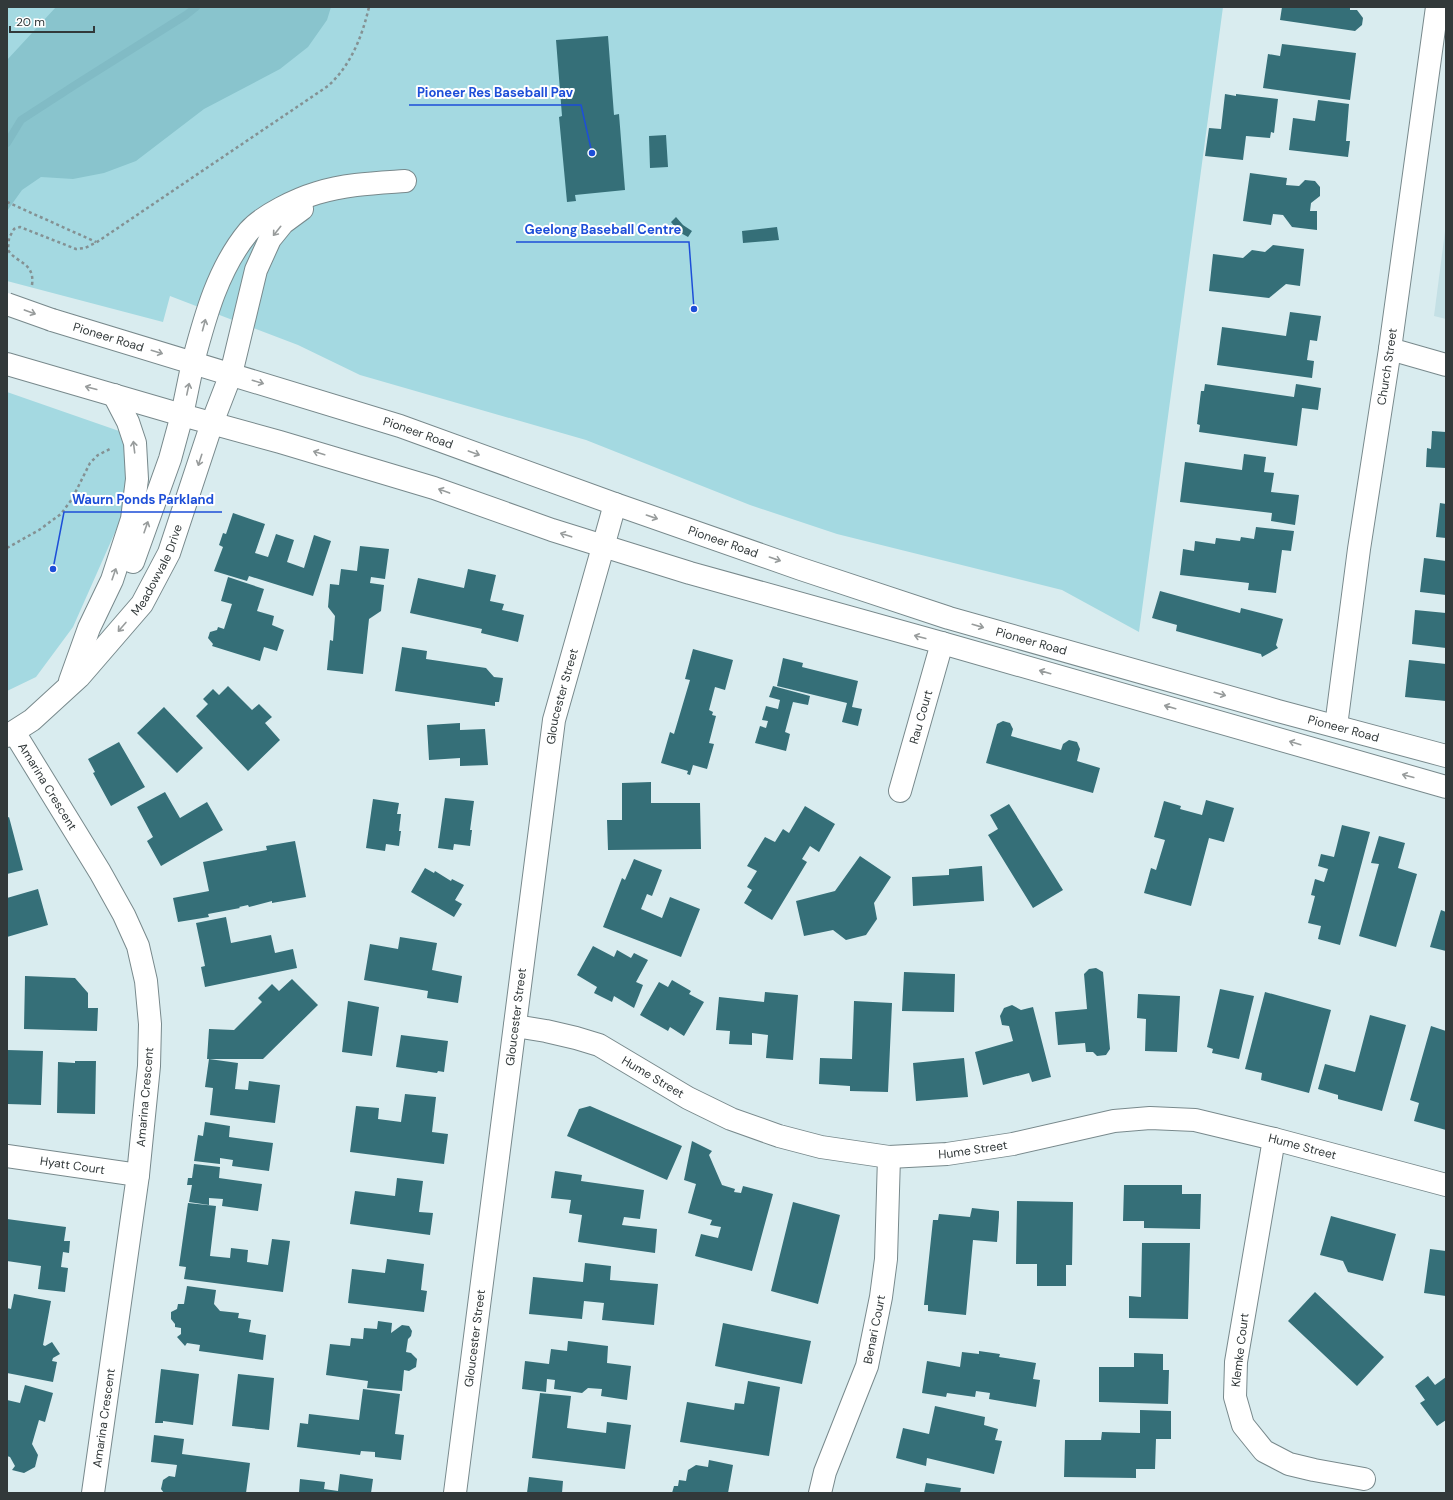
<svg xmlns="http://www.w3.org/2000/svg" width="1453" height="1500" viewBox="0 0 1453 1500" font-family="'DM Sans',sans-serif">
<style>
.built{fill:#c4e0e5}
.green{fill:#a4d9e1}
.forest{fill:#89c4cd}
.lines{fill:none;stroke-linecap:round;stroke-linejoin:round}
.stream{stroke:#81bbc5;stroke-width:8}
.building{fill:#356f78}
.minor-casing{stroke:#78898c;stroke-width:24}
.major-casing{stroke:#78898c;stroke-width:24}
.path{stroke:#849193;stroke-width:2.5;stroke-dasharray:3 3;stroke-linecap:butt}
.minor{stroke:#fff;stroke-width:22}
.major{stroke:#fff;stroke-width:22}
.major-bridge-casing{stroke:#78898c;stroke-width:24;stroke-linecap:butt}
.major-bridge{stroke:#fff;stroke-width:22}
.oneway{stroke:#989c9c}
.labels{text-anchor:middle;stroke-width:4;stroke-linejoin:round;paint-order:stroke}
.street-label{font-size:12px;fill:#32393a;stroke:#fff}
.leader{fill:none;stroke:#1d4ed8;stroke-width:1.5}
.callout-dot{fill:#1d4ed8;stroke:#fff;stroke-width:1.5}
.callout-label{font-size:13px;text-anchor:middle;font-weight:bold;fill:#1d4ed8;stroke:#fff;stroke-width:4;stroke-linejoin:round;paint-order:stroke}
</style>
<rect width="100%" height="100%" fill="#d9ecef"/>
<!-- built -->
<path class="built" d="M1446,224V319L1434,316Z"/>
<!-- green -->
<path class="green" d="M7,7H1223L1139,632L1062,590L837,534L750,505L586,440L360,375L298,345L170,296L163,322L7,281Z
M7,392L119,431L126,452L124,512L73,627L36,677L7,691Z"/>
<!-- forest -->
<path class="forest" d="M56,7H331L327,20L308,47L280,69L204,109L136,161L104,173L73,179L41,177L22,190L7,211V60Z"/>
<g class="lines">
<!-- stream -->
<path class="stream" d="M7,143L21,120L75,85L186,15L196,7"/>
</g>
<!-- building -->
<path class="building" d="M1282,7H1350V10H1357L1363,18L1362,25L1355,31L1280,20Z
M608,36L614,115L619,114L625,190L575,195L576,201L567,202L559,117L562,116L556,40Z
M1282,44L1356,53L1350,100L1263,88L1268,54L1280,56Z
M1225,94L1236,96V94L1278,99L1274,133L1271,132L1270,138L1246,136L1243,160L1205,156L1209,128L1221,129Z
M1318,100L1349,104L1346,141H1350L1348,157L1289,150L1293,118L1315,121Z
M666,135L668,167L650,168L649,136Z
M1250,173L1287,178L1286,185L1299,186L1305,180L1315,181L1320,187V196L1311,203L1310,211H1317V230L1292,227L1283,215L1273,214L1271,225L1243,221Z
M676,217L683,225L692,231L688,237L679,232L671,222Z
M777,227L779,240L743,243L742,231Z
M1273,245L1304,249L1300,286L1286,284L1269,298L1209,291L1213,254L1243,258L1252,250L1265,252Z
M1290,312L1321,316L1317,341L1310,340L1307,360L1314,361L1312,378L1217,365L1222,327L1286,336Z
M1205,384L1294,397L1296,384L1321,388L1318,410L1302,408L1297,446L1199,432L1200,425L1197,424L1201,391H1204Z
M1432,431L1446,432V468L1426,467L1427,448L1431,449Z
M1244,454L1266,457L1264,472L1274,473L1271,492L1299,495L1295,525L1271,521L1272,513L1180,502L1185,462L1242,470Z
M1440,503L1446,504V538L1436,537Z
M233,513L265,524L255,553L268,557L276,534L294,540L287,562L304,568L314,535L331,541L313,596L249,576L247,581L214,571L223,547L219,545L223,533L226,534Z
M1256,527L1294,531L1291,551L1282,550L1276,593L1248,590L1249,583L1180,575L1183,549L1194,551L1195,541L1215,544L1216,538L1240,541L1241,537L1254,539Z
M360,546L389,549L385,579L371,577L370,583L384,585L381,611L369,619L363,674L327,670L330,640L333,641L335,616L328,607L330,584L339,585L341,569L357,571Z
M1424,558L1446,561V595L1420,592Z
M468,569L496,575L490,601L504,604L502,610L524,615L518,642L481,633L482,629L410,613L418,578L464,588Z
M228,577L264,589L257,611L274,616L272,625L284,630L277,651L264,647L260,661L212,646L213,644L208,638L210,632L217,630L218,627L224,629L232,604L221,601Z
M1160,591L1240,613L1241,608L1283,619L1276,645L1278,648L1262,657L1261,654L1176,631L1177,625L1152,618Z
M1415,610L1446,613V648L1412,644Z
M402,647L427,651L426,659L486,668L494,677L503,678L499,702H495V706L395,691Z
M693,649L733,660L725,690L715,687L709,710L713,712L712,715L716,716L709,743L714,744L707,769L693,765L690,775L687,774L688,771L661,763L670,732L674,734L690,680L685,679Z
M783,658L803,663L802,667L858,681L852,707L862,709L858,726L842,722L847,703L777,686Z
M1409,660L1446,664V701L1405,697Z
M228,686L252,710L259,704L272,717L265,723L280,740L248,771L196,716L208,704L203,699L213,689L219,695Z
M773,686L810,696L808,705L793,702L785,732L790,734L786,751L755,743L760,726L766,728L768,721L762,720L766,706L778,709L780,700L769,697Z
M164,707L203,748L177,773L137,733Z
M1003,721L1010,723L1013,729L1011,736L1061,750L1063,744L1069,740L1077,742L1080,749L1077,761L1100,768L1093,793L986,763L997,724Z
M460,723V730L485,729L488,765L460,766V758L429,760L427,725Z
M119,742L145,787L111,806L93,773L95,772L88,759Z
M651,782V803H700L701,849L608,850L607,820H622V783Z
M165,792L180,818L207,802L223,830L161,866L147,841L153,837L137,807Z
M445,798L474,801L470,830H472L470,846L454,844L453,850L438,848Z
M373,799L399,803L397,814H401L399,831H401L399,846L386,844L385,851L366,848Z
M1206,800L1234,808L1224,842L1209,838L1191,906L1144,893L1151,868L1156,870L1165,840L1154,837L1164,801L1181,806L1180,809L1202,815Z
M1009,804L1063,890L1033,908L988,835L998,829L990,815Z
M805,806L835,824L819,852L810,846L802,859L807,862L772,920L744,903L752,890L747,887L757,871L747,866L765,837L775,842L783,829L789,833Z
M9,817L23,870L7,874V818Z
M1342,825L1370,832L1340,945L1318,939L1321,926L1308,923L1315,896L1311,895L1315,879L1324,882L1328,869L1318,866L1321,854L1334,857Z
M1379,836L1405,843L1398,868L1417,874L1396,947L1359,936L1379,864L1371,863Z
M295,841L306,897L272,903V901L249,907L248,905L239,907L240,908L208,914L209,917L178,922L173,898L209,891L203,862L267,850L266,846Z
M860,856L891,877L874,903L877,919L866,935L846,940L833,930L804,936L796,901L835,891Z
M634,859L662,870L652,896L647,894L641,909L662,918L670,897L700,909L681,957L603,927L622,878L625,880Z
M982,866L984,901L913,906L912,877L949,875V869Z
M425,868L434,873L435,871L451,881L452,879L464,885L455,900L462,904L454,917L411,892Z
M38,889L48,925L7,937V898Z
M1441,910L1446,912V951L1430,947Z
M226,917L231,943L271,935L275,953L293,949L297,968L205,987L201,967L205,966L196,923Z
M400,937L437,943L432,970L462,976L458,1003L427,998L428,991L364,980L370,944L398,949Z
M593,946L614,957L617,950L631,958L634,953L648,960L636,982L643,985L634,1008L614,996L612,1002L594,993L597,987L577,975Z
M1096,968L1103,972L1110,1049L1106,1055L1097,1056L1093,1052H1086L1085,1043L1058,1045L1055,1012L1087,1009L1084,974L1089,969Z
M904,972L955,974L954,1012L902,1011Z
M25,976L75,978L88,993V1008H98L97,1031L24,1029Z
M292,979L318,1005L263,1059H207L209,1029L234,1030L262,1002L258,998L272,984L279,991Z
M672,980L691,991L689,994L704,1002L684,1036L670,1027L668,1031L640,1015L659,982L668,987Z
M1220,989L1254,996L1239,1059L1212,1053L1213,1049L1207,1047Z
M765,992L798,995L793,1060L766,1058L768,1035L752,1033V1045L729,1044L730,1031L716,1030L719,997L764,1002Z
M1265,992L1331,1010L1309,1093L1261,1080L1262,1073L1245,1069Z
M1138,994L1180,996L1177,1052L1145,1051L1146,1019L1137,1018Z
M348,1001L379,1007L372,1056L342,1052Z
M854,1001L892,1003L888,1092L850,1091V1086L819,1084L820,1058L852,1059Z
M1012,1005L1021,1010L1033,1007L1051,1077L1032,1082L1029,1073L983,1085L975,1052L1013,1041L1009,1026L1002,1025L1000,1016L1004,1008Z
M1370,1015L1406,1025L1382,1111L1338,1099V1095L1318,1089L1325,1064L1355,1072Z
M1431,1026L1446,1031V1130L1414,1121L1419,1103L1410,1100Z
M401,1035L448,1041L444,1072L438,1071L437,1073L396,1067Z
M7,1050L43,1051L41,1105L7,1104Z
M964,1058L968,1097L916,1101L913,1063Z
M209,1059L238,1063L235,1089L248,1090L249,1081L280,1085L275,1123L210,1115L213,1088L205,1087Z
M75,1061H96L95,1114L57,1113L58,1062L75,1063Z
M405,1094L436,1097L432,1132L448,1134L444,1164L350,1152L356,1106L379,1108L378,1119L401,1122Z
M590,1106L682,1146L667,1180L567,1136L579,1109Z
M205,1122L230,1126L229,1137L273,1143L269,1171L232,1166L233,1160L220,1158V1164L194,1161L198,1135L203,1136Z
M692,1141L712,1151L709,1155L722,1185L735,1189L734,1192L741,1193L743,1186L773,1194L752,1271L695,1256L701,1234L718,1238L721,1227L710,1225L712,1220L688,1213L696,1184L684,1180Z
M194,1164L220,1167L219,1178L262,1184L258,1211L222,1206L223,1199L209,1198V1205L189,1202L192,1185H187L188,1178H192Z
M555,1171L582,1175L581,1181L644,1190L640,1219L624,1217L622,1225L657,1229L655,1253L578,1242L582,1215L569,1213L571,1200L551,1198Z
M397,1178L423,1181L419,1212L433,1213L430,1235L350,1224L355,1191L395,1196Z
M1124,1185H1182V1194H1201L1200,1229L1144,1228V1221H1123Z
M1017,1201L1073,1202L1072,1265H1066V1286H1037V1264H1016Z
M793,1202L840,1215L818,1304L771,1291Z
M188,1203L216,1206L210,1256L230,1258L231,1248L248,1250L247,1262L268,1265L272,1239L290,1241L283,1292L184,1279L186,1267L179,1266Z
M972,1208L999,1211V1217L997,1242L973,1240L966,1315L928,1311V1305H924L933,1220H938L939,1214L970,1217Z
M1331,1216L1396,1234L1383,1281L1348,1272L1343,1261L1320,1255Z
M7,1219L66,1227L64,1241H70L69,1253L63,1252L61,1267L68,1268L65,1292L38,1289L41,1266L7,1261Z
M1142,1243H1190L1188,1319L1129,1318V1296L1141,1297Z
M1430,1249L1446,1251V1296L1424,1293Z
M387,1259L424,1264L421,1290L427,1291L424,1312L348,1303L352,1269L385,1273Z
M585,1263L611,1266L610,1280L658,1284L654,1325L602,1320L604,1303L584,1301L582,1319L529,1314L533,1277L583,1282Z
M187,1286L216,1290L214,1304L220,1311L239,1313L238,1318L251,1320L249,1332L266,1335L263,1360L199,1351L200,1345L187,1343L185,1346L177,1337L181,1334V1328L175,1327V1324L171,1319V1312L177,1309L178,1304H184Z
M1315,1292L1384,1357L1357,1386L1288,1321Z
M14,1294L51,1301L43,1345L45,1346L52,1342L60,1354L53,1358L52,1361L57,1362L53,1382L7,1373V1308L11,1309Z
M378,1321L392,1323L391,1333L402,1325L409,1326L412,1331L411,1336L408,1339L406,1352L411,1353L417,1359L416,1367L409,1371L404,1370L402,1391L367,1388L368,1381L326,1375L330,1344L350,1346L351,1338L363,1339L364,1328L377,1329Z
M723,1323L811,1341L802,1384L715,1366Z
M568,1341L608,1346L607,1363L631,1366L627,1400L601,1396L602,1389L588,1388L582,1393L554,1389L555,1380L547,1379L546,1392L522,1389L525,1361L549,1364L551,1349L567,1351Z
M979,1351L1000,1354L999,1357L1036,1363L1033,1379L1040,1380L1036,1407L989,1399L990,1393L976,1391L975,1397L947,1393L946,1397L922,1393L927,1361L960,1367L962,1352L979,1354Z
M1134,1353L1163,1354V1370H1169L1168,1404L1099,1402V1367H1134Z
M161,1369L199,1374L193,1425L163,1421V1423H155Z
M238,1374L274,1378L269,1430L232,1426Z
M1428,1376L1435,1385L1446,1377V1420L1437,1426L1420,1403L1425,1400L1415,1386Z
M748,1381L780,1387L769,1456L680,1442L687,1402L734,1410L735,1403L744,1404Z
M25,1385L53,1393L45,1422L39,1420L32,1444L38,1455L35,1467L24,1473L12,1470L15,1466L10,1457L7,1456V1400L20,1403Z
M363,1389L400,1394L395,1434L404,1435L401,1460L375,1457V1452L361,1451L360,1455L297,1447L300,1423L308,1424L309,1414L359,1420Z
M540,1393L571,1396L567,1428L606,1433L607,1422L631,1425L625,1469L532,1458Z
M935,1406L985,1417L984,1425L998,1429L995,1440L1002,1441L994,1474L927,1458L926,1466L896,1458L903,1428L929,1434Z
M1140,1410L1171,1411V1439H1156L1155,1469H1136V1478L1064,1477L1065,1440H1101L1102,1432L1140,1433Z
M154,1435L184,1439L182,1454L250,1463L246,1493H164L161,1489L163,1480L169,1476L175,1477L177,1465L151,1462Z
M709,1460L733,1465L728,1493H672L674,1486H678L679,1480L686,1481L688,1470L696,1465L708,1467Z
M340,1474L373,1479L371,1493H299L300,1479L325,1482L324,1489L338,1491Z
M529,1477L563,1481L562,1493H527Z
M926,1483L961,1488L960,1493H924Z"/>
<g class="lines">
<defs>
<g id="minor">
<path d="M1390,349L1446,365"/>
<path d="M193,362C205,317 218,268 249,231C263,215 297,199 317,193C346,184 376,183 405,181"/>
<path d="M231,374L256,270L270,239L283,223L302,209"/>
<path d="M133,562L170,459L182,415"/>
<path d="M70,681L89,628L112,580L132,519L137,479L135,443L128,422L114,395"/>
<path id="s1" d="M1336,726L1359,549L1390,349L1437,7"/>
<path id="s2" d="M14,732L100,872L124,915L138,946L146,981L150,1024L149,1066L138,1175L93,1493"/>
<path id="s3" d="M7,736L32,720L79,677L142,604L169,553L212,423"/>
<path id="s4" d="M900,791L942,643"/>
<path id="s5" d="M515,1026L546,1031L576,1038L599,1045L688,1098L731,1119L779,1136L821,1147L889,1157L947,1154L1013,1144L1114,1121L1150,1118L1195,1120L1274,1139L1446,1185"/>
<path d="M1274,1139L1236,1362L1235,1397L1243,1425L1264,1451L1289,1464L1314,1470L1364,1479"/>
<path id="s6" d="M7,1156L138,1175"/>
<path id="s7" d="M455,1493L554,720L603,547"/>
<path id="s8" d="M820,1493L825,1472L867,1366L881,1297L886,1259L889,1157"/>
</g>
<g id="major">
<path id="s9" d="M52,320L400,426L615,504L801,569L949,618L1278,711L1446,756"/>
<path d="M7,364L182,415L280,442L434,488L552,530L690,573L942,643L1446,787"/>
<path d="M182,415L193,362"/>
<path d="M212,423L231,374"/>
<path d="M603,547L615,504"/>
</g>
</defs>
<!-- minor casing -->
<use href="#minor" class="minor-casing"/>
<!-- major casing -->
<use href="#major" class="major-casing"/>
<!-- path -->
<path class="path" d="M7,202L96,242
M32,285C35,262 17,264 8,250L9,238L14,229L20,227L76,249L85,248L97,242L328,86C351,65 362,37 369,7
M7,548L39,530L61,514L72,499L90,463L98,455L110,449"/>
<!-- minor -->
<use href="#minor" class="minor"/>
<!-- major -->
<use href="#major" class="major"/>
<defs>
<path id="major-bridge" d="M7,304L52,320"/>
</defs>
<!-- major-bridge casing -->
<use href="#major-bridge" class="major-bridge-casing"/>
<!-- major-bridge -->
<use href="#major-bridge" class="major-bridge"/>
</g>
<!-- one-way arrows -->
<defs><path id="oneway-shaft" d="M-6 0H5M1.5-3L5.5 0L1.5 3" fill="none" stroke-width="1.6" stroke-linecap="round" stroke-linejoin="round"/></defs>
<g class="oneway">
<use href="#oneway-shaft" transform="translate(277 231) rotate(129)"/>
<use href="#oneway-shaft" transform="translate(30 312) rotate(20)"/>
<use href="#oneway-shaft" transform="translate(204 325) rotate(-75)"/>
<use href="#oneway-shaft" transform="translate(157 352) rotate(17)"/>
<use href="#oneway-shaft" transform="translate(258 382) rotate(17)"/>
<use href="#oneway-shaft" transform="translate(91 388) rotate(-165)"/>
<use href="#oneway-shaft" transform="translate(188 389) rotate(-78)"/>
<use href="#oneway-shaft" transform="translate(134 447) rotate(-97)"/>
<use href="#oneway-shaft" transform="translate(319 453) rotate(-163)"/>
<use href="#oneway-shaft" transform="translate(474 453) rotate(20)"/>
<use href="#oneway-shaft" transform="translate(200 460) rotate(108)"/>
<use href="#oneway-shaft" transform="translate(444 491) rotate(-160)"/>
<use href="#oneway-shaft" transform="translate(652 517) rotate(19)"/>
<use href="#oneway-shaft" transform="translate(146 527) rotate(-71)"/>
<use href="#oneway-shaft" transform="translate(566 535) rotate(-162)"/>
<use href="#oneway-shaft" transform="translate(775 559) rotate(19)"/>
<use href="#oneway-shaft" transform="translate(114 574) rotate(-71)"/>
<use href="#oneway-shaft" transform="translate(978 626) rotate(16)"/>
<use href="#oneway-shaft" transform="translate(122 627) rotate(131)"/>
<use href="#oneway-shaft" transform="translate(920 637) rotate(-165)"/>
<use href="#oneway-shaft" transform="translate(1045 672) rotate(-164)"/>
<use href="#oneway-shaft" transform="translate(1220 694) rotate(16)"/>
<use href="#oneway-shaft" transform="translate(1170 707) rotate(-164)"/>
<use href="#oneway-shaft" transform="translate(1295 743) rotate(-163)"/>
<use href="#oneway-shaft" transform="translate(1408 776) rotate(-165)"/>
</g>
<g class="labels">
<!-- street labels -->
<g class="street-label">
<text dy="4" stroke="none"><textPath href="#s9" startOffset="59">Pioneer Road</textPath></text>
<text dy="4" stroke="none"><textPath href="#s1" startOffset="363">Church Street</textPath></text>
<text dy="4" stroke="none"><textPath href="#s9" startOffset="383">Pioneer Road</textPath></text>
<text dy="4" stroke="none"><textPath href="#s9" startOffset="707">Pioneer Road</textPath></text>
<text dy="4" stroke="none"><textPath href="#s3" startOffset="227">Meadowvale Drive</textPath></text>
<text dy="4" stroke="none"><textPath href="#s9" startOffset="1031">Pioneer Road</textPath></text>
<text dy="4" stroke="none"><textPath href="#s7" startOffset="804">Gloucester Street</textPath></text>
<text dy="4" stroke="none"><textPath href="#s4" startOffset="77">Rau Court</textPath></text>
<text dy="4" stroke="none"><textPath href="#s9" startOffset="1355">Pioneer Road</textPath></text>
<text dy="4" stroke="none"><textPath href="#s2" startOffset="64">Amarina Crescent</textPath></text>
<text dy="4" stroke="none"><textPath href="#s7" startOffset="480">Gloucester Street</textPath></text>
<text dy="4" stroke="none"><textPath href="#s5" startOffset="149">Hume Street</textPath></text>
<text transform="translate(145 1097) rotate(-85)" y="4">Amarina Crescent</text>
<text dy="4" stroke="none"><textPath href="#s5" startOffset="821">Hume Street</textPath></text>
<text dy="4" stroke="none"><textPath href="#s5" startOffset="485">Hume Street</textPath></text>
<text dy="4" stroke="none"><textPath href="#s6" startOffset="66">Hyatt Court</textPath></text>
<text dy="4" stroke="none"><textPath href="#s8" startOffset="173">Benari Court</textPath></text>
<text dy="4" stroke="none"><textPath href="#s7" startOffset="156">Gloucester Street</textPath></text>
<text transform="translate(1240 1350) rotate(-83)" y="4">Klemke Court</text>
<text transform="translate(104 1418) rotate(-82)" y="4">Amarina Crescent</text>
</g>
</g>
<!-- callouts -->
<path class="leader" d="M592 153L581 105H409M694 309L689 242H516M53 569L64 512H222"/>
<g class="callout-dot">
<circle cx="592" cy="153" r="4"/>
<circle cx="694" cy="309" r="4"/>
<circle cx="53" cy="569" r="4"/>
</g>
<g class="callout-label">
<text x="495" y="97">Pioneer Res Baseball Pav</text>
<text x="603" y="234">Geelong Baseball Centre</text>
<text x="143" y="504">Waurn Ponds Parkland</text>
</g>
<!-- border -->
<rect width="1453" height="1500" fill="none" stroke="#32393a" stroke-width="16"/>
<!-- scale -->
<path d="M10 26v6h84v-6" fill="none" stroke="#32393a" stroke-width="2"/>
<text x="16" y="26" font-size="12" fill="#32393a" stroke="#ffffff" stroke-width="3" paint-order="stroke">20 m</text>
</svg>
